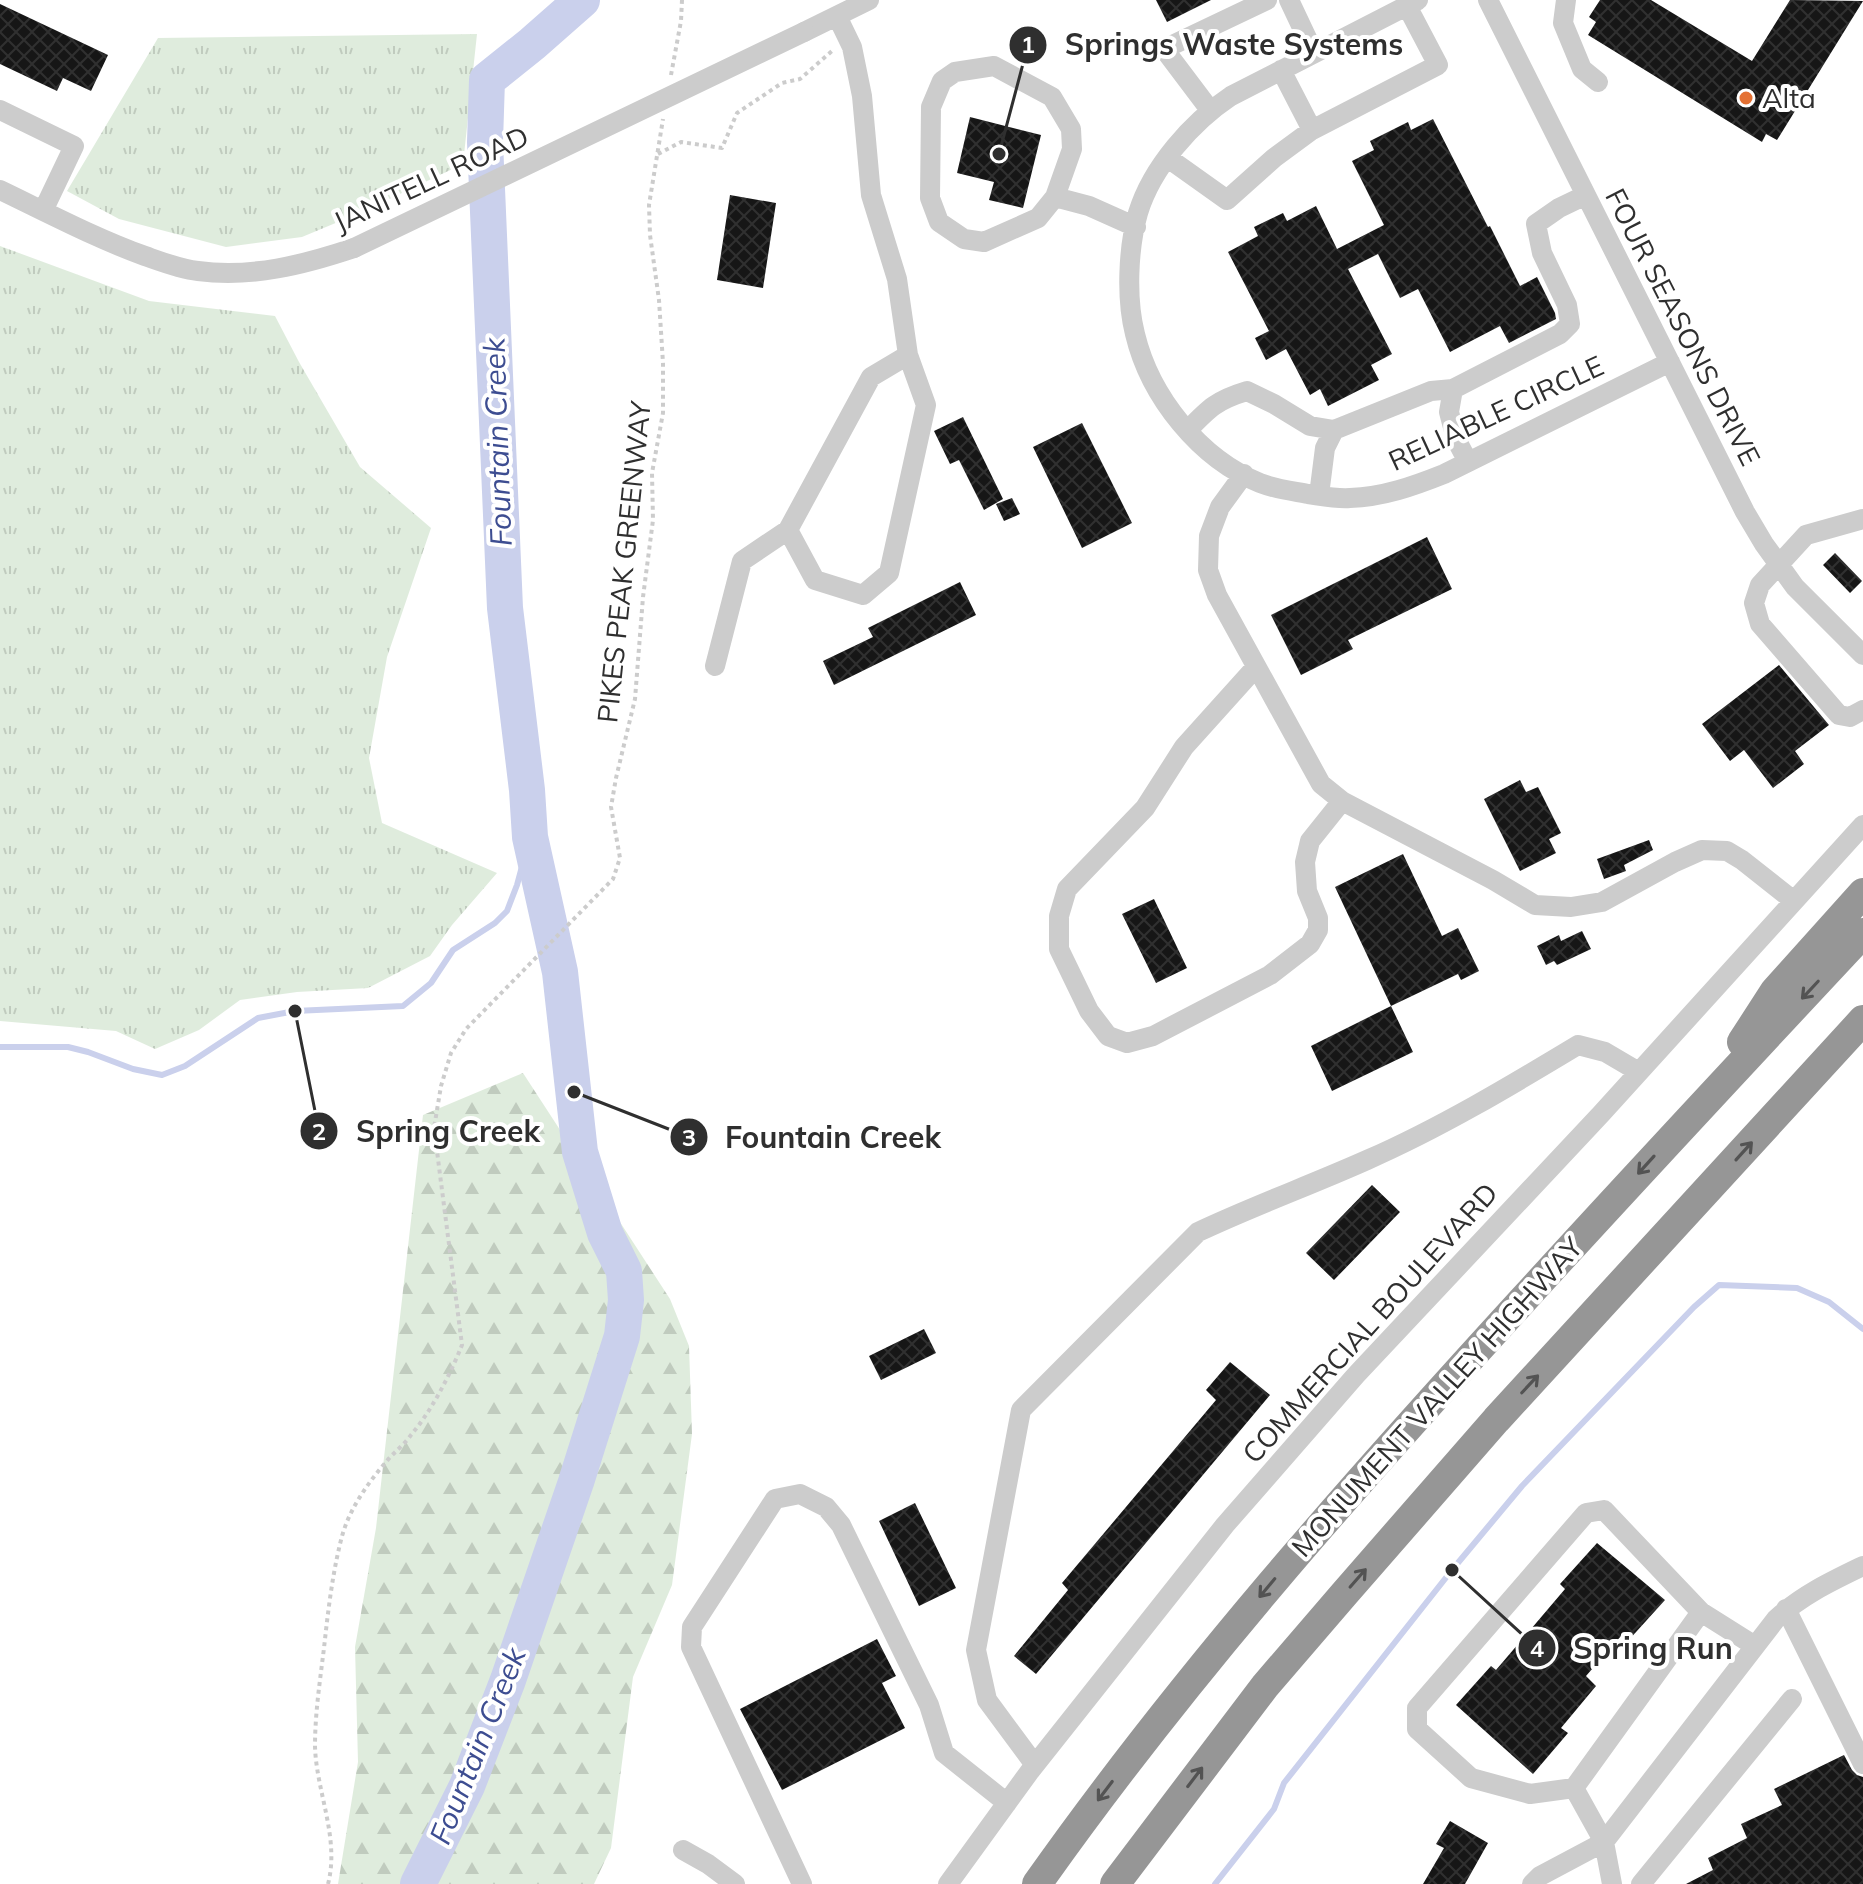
<svg xmlns="http://www.w3.org/2000/svg" width="1863" height="1884" viewBox="0 0 1863 1884" font-family="Mulish,sans-serif">
<style>
.grass{fill:url(#grass-tufts)}
.forest{fill:url(#forest-firs)}
.lines{fill:none;stroke-linecap:round;stroke-linejoin:round}
.stream{stroke:#cad0ec;stroke-width:6}
.river{stroke:#cad0ec;stroke-width:36}
.building{fill:url(#building-cross-hatch)}
.path{stroke:#ccc;stroke-width:4;stroke-dasharray:4 4;stroke-linecap:butt}
.minor{stroke:#ccc;stroke-width:20}
.highway{stroke:#969696;stroke-width:30}
.minor-bridge{stroke:#ccc;stroke-width:20}
.oneway{stroke:#535353}
.poi-dot{fill:#e47134;stroke:#fff;stroke-width:3}
.labels{text-anchor:middle;stroke-width:8;stroke-linejoin:round;paint-order:stroke}
.poi-label{font-size:28px;fill:#2f2f2f;stroke:#fff;text-anchor:start}
.street-label{font-size:28px;fill:#2f2f2f;stroke:#fff}
.water-label{font-size:30px;font-style:italic;fill:#3d4d91;stroke:#fff}
.leader{fill:none;stroke:#2f2f2f;stroke-width:3}
.callout-dot{fill:#2f2f2f;stroke:#fff;stroke-width:3}
.mark-label{font-size:24px;text-anchor:middle;font-weight:bold;fill:#fff}
.callout-label{font-size:30px;text-anchor:middle;font-weight:bold;fill:#2f2f2f;stroke:#fff;stroke-width:8;stroke-linejoin:round;paint-order:stroke}
</style>
<defs>
<pattern id="grass-tufts" width="24" height="20" patternUnits="userSpaceOnUse" patternTransform="scale(2)"><rect width="24" height="20" fill="#dfecdd"/><path d="M3 7l-1-3M5 7V3M7 7l1-3M15 17l-1-3M17 17v-4M19 17l1-3" fill="none" stroke="#c0cbbe"/></pattern>
<pattern id="forest-firs" width="22" height="20" patternUnits="userSpaceOnUse" patternTransform="scale(2)"><rect width="22" height="20" fill="#dfecdd"/><path d="M5 1l3.5 6h-7zM16 11l3.5 6h-7z" fill="#c0cbbe"/></pattern>
<pattern id="building-cross-hatch" width="8" height="8" patternUnits="userSpaceOnUse" patternTransform="scale(2)"><rect width="8" height="8" fill="#161616"/><path d="M0 0l8 8M0 8l8-8" fill="none" stroke="#303030"/></pattern>
</defs>
<rect width="100%" height="100%" fill="#fff"/>
<!-- grass -->
<path class="grass" d="M477,34L463,164L362,212L302,237L226,247L119,219L67,191L158,38Z
M0,246L149,301L275,316L299,362L360,467L431,528L387,657L369,758L382,823L497,873L452,925L430,956L368,988L297,992L240,1000L199,1030L155,1049L116,1031L0,1021Z"/>
<!-- forest -->
<path class="forest" d="M523,1073L670,1299L689,1346L692,1434L672,1585L633,1677L611,1848L594,1884H338L358,1762L355,1647L376,1528L423,1115Z"/>
<g class="lines">
<!-- stream -->
<path class="stream" d="M0,1047H68L88,1052L133,1069L162,1075L185,1066L258,1018L295,1011L403,1006L431,983L453,950L495,923L507,911L517,885L530,837
M1215,1884L1274,1809L1284,1783L1452,1570L1522,1486L1694,1307L1719,1285L1797,1288L1829,1302L1863,1329"/>
<!-- river -->
<path class="river" d="M418,1884L467,1786L508,1680L576,1482L622,1336L626,1300L624,1271L605,1233L580,1152L560,972L530,837L527,790L505,608L485,142L487,80L532,44L582,0"/>
</g>
<!-- building -->
<path class="building" d="M1156,0H1211L1167,22Z
M1600,0H1651L1752,61L1790,0L1863,1L1777,140L1766,134L1762,142L1588,35L1596,22L1589,17Z
M0,4L108,55L91,91L63,78L57,91L0,64Z
M970,117L1041,135L1023,208L989,200L994,182L957,173Z
M1433,119L1488,227L1490,226L1520,286L1537,277L1555,313L1556,319L1509,343L1500,326L1450,352L1418,289L1400,298L1378,254L1348,269L1392,354L1371,365L1379,380L1328,406L1320,389L1310,395L1286,349L1266,360L1255,338L1269,331L1228,252L1258,236L1254,227L1283,213L1287,221L1316,206L1337,249L1384,225L1352,161L1374,150L1370,141L1408,122L1411,130Z
M730,195L776,203L763,288L717,280Z
M963,417L1003,499L984,510L959,460L950,464L934,431Z
M1082,423L1132,523L1082,548L1033,447Z
M1012,498L1020,514L1004,521L996,504Z
M1427,537L1452,589L1348,640L1353,649L1301,675L1271,615Z
M1835,553L1862,581L1850,593L1823,565Z
M960,582L976,615L834,685L823,661L873,637L868,628Z
M1779,665L1829,725L1795,751L1804,764L1773,788L1744,750L1730,761L1702,724Z
M1520,780L1526,792L1538,787L1561,833L1549,839L1556,853L1520,871L1484,799Z
M1649,840L1653,850L1624,865L1626,871L1604,879L1597,859Z
M1403,854L1442,936L1458,928L1479,971L1461,980L1458,974L1391,1006L1335,887Z
M1154,899L1187,968L1156,983L1122,914Z
M1582,931L1591,949L1557,965L1554,961L1546,965L1537,946L1559,935L1561,941Z
M1391,1006L1413,1052L1332,1091L1311,1046Z
M1372,1185L1400,1212L1334,1280L1306,1253Z
M924,1329L936,1353L881,1380L869,1356Z
M1230,1362L1270,1395L1036,1674L1014,1656L1068,1590L1062,1583L1216,1400L1206,1390Z
M915,1503L956,1588L919,1606L879,1521Z
M1597,1543L1665,1600L1627,1642L1621,1636L1586,1676L1596,1686L1561,1728L1568,1733L1533,1774L1456,1705L1491,1666L1496,1670L1565,1589L1560,1584Z
M877,1639L896,1676L882,1683L905,1728L782,1790L740,1709Z
M1844,1755L1852,1770L1857,1775L1863,1777V1884H1686L1713,1870L1708,1858L1747,1838L1741,1824L1782,1805L1774,1789Z
M1450,1821L1488,1843L1465,1884H1423L1444,1848L1436,1844Z"/>
<g class="lines">
<!-- path -->
<path class="path" d="M671,75L681,21L682,0
M658,154L681,142L722,148L737,113L782,83L800,79L832,51
M328,1884C340,1838 316,1791 315,1746C315,1713 320,1681 324,1648C328,1612 332,1576 341,1540C348,1511 367,1484 386,1462C394,1452 404,1445 411,1435C432,1410 450,1375 462,1345L434,1128L441,1086L451,1053L466,1029L613,879L620,858L611,807L616,778L635,699L643,597L653,520L652,473L663,413V363L659,300L650,235L649,205L663,119"/>
<!-- minor -->
<path class="minor" d="M1289,0L1314,53
M1418,0L1231,96C1192,122 1152,167 1138,213C1128,248 1126,299 1135,334C1150,397 1200,459 1260,483C1275,489 1292,491 1308,494C1322,496 1336,499 1350,498C1383,497 1414,486 1444,474L1670,362
M1488,0L1745,512L1764,544L1795,587L1863,655
M1566,0L1563,23L1582,69L1598,82
M837,16L852,47L862,96L871,195L897,279L908,355L926,405L889,573L863,595L815,580L788,530L871,377L908,355
M804,32L869,0
M1281,70L1312,130L1438,65L1407,6
M0,110L74,146L43,211
M1210,110L1164,49L1267,0
M1168,158L1227,200L1274,158L1312,130
M0,190C48,213 95,238 145,256C162,262 180,269 198,271C252,278 303,265 354,248
M1055,197L1038,218L984,242L964,239L939,222L930,198L931,107L942,81L955,72L994,66L1052,97L1071,129L1072,149L1055,197L1089,206L1136,227
M1188,430C1209,408 1217,400 1247,391L1274,404L1310,426L1334,430
M1468,462L1456,439L1449,412L1453,389L1560,334L1570,324L1567,305L1542,253L1536,224L1559,208L1586,195
M1244,474L1220,507L1209,536L1208,570L1217,595L1321,784L1342,801L1493,880L1535,905L1571,907L1602,902L1675,862L1702,850L1727,851L1742,860L1794,901
M1319,495L1325,448L1334,430L1431,391L1453,389
M1863,519L1806,535L1760,585L1754,603L1760,624L1839,715L1850,717L1863,710
M715,666L742,561L788,530
M1256,667L1184,747L1145,808L1067,889L1059,916V949L1089,1011L1108,1036L1127,1043L1153,1036L1270,975L1310,944L1318,930V918L1307,891L1305,862L1310,841L1342,801
M1786,1609L1863,1764
M1035,1765L987,1700L976,1650L1021,1410L1198,1232C1253,1206 1311,1185 1367,1160C1440,1128 1510,1086 1578,1045L1605,1052L1639,1072
M1574,1788L1701,1612
M683,1850L708,1864L735,1884
M802,1884L691,1647L692,1627L775,1499L800,1494L826,1507L841,1525L929,1705L944,1753L1007,1803
M948,1884L1030,1771L1225,1525L1356,1375L1601,1114L1863,825
M1532,1884L1540,1876L1604,1842L1776,1619C1802,1595 1832,1581 1863,1566
M1612,1884L1604,1842L1574,1788L1530,1794L1471,1778L1417,1729V1708L1586,1513L1604,1510L1701,1612L1755,1646
M1641,1884L1792,1699"/>
<!-- highway -->
<path class="highway" d="M1742,1042L1775,991L1863,893
M1037,1884C1184,1676 1351,1488 1523,1300C1635,1177 1749,1055 1863,933
M1115,1884L1265,1686L1345,1593L1496,1420L1863,1020"/>
<!-- minor-bridge -->
<path class="minor-bridge" d="M354,248L804,32"/>
</g>
<!-- one-way arrows -->
<defs><path id="oneway-shaft" d="M-6 0H5M1.5-3L5.5 0L1.5 3" fill="none" stroke-width="1.6" stroke-linecap="round" stroke-linejoin="round" transform="scale(2)"/></defs>
<g class="oneway">
<use href="#oneway-shaft" transform="translate(1810 990) rotate(133)"/>
<use href="#oneway-shaft" transform="translate(1744 1151) rotate(-48)"/>
<use href="#oneway-shaft" transform="translate(1646 1165) rotate(132)"/>
<use href="#oneway-shaft" transform="translate(1530 1384) rotate(-47)"/>
<use href="#oneway-shaft" transform="translate(1358 1578) rotate(-49)"/>
<use href="#oneway-shaft" transform="translate(1267 1588) rotate(130)"/>
<use href="#oneway-shaft" transform="translate(1195 1777) rotate(-53)"/>
<use href="#oneway-shaft" transform="translate(1105 1791) rotate(127)"/>
</g>
<!-- markers -->
<circle class="poi-dot" cx="1746" cy="98" r="8"/>
<g class="labels">
<!-- poi labels -->
<g class="poi-label">
<text x="1762" y="108">Alta</text>
</g>
<!-- street labels -->
<g class="street-label">
<text transform="translate(431 179) rotate(-25)" y="10">JANITELL ROAD</text>
<text transform="translate(1683 327) rotate(63)" y="10">FOUR SEASONS DRIVE</text>
<text transform="translate(1496 413) rotate(-25)" y="10">RELIABLE CIRCLE</text>
<text transform="translate(624 562) rotate(-84)" y="10">PIKES PEAK GREENWAY</text>
<text transform="translate(1370 1323) rotate(-48)" y="10">COMMERCIAL BOULEVARD</text>
<text transform="translate(1437 1397) rotate(-48)" y="10">MONUMENT VALLEY HIGHWAY</text>
</g>
<!-- water labels -->
<g class="water-label">
<text transform="translate(498 442) rotate(-92)" y="10">Fountain Creek</text>
<text transform="translate(478 1746) rotate(-68)" y="10">Fountain Creek</text>
</g>
</g>
<!-- callouts -->
<path class="leader" d="M999 154L1028 45M295 1011L319 1131M574 1092L689 1137M1452 1570L1537 1648"/>
<g class="callout-dot">
<circle cx="999" cy="154" r="8"/>
<circle cx="295" cy="1011" r="8"/>
<circle cx="574" cy="1092" r="8"/>
<circle cx="1452" cy="1570" r="8"/>
<circle cx="1028" cy="45" r="20"/>
<circle cx="319" cy="1131" r="20"/>
<circle cx="689" cy="1137" r="20"/>
<circle cx="1537" cy="1648" r="20"/>
</g>
<g class="mark-label">
<text x="1028" y="53">1</text>
<text x="319" y="1140">2</text>
<text x="689" y="1146">3</text>
<text x="1537" y="1657">4</text>
</g>
<g class="callout-label">
<text x="1234" y="55">Springs Waste Systems</text>
<text x="448" y="1142">Spring Creek</text>
<text x="833" y="1148">Fountain Creek</text>
<text x="1653" y="1659">Spring Run</text>
</g>
</svg>
